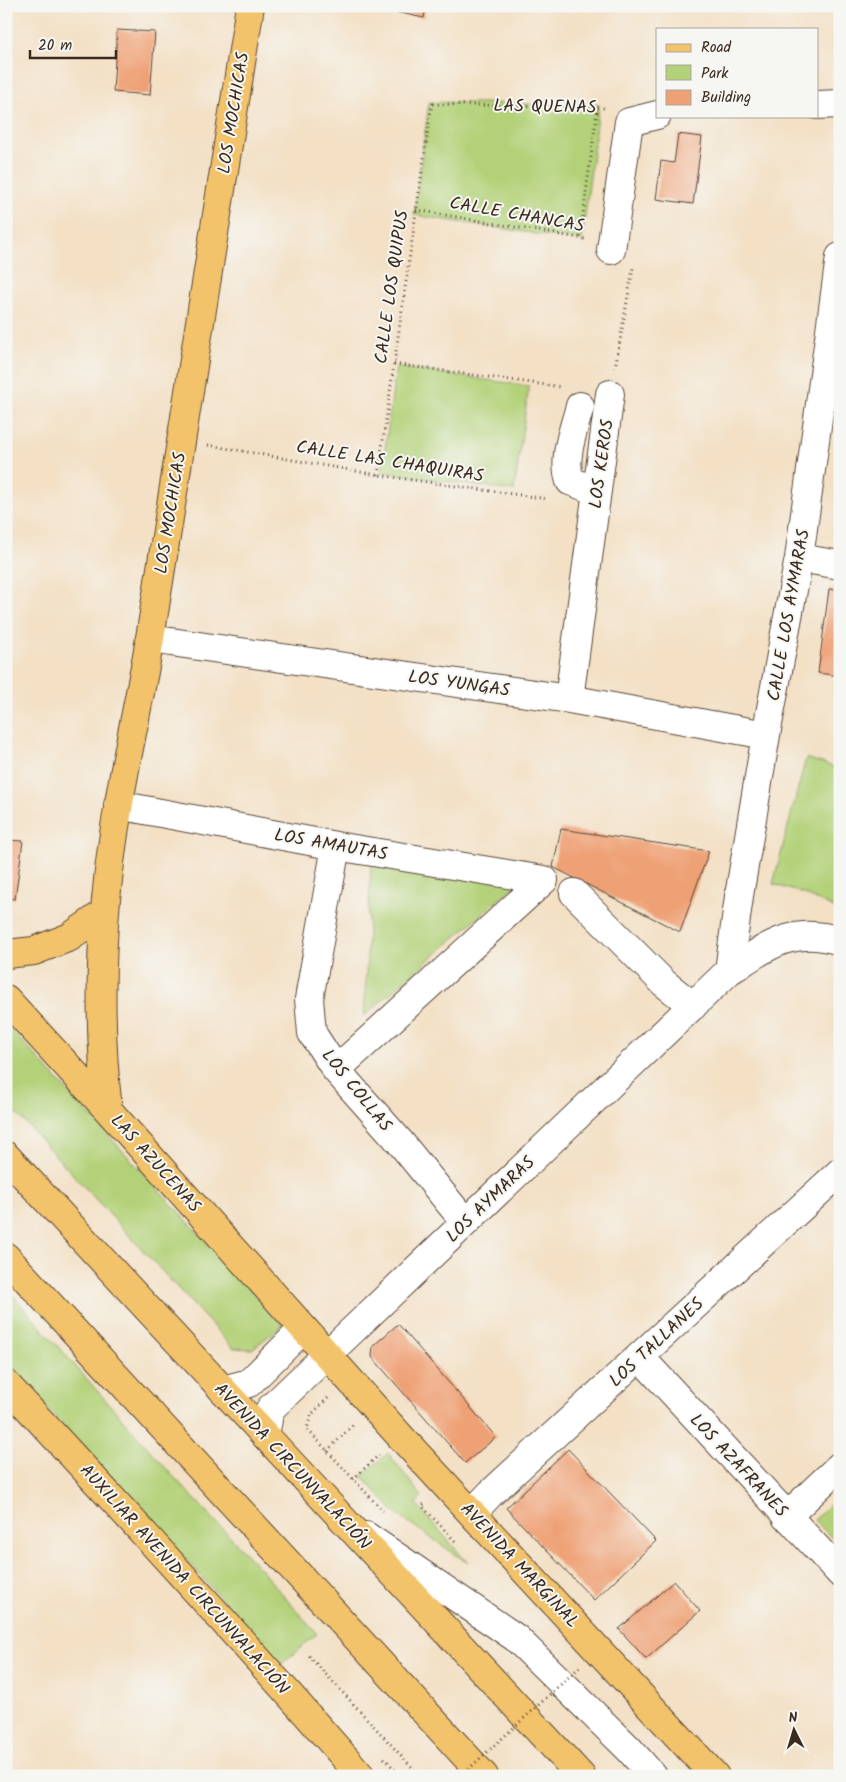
<svg xmlns="http://www.w3.org/2000/svg" width="846" height="1782" viewBox="0 0 846 1782" font-family="Kalam,sans-serif">
<style>
.green{fill:#b2d178;stroke:#767e4b}
.building{fill:#efa176}
.lines{fill:none;stroke-linecap:round;stroke-linejoin:round}
.minor-casing{stroke:#574537;stroke-width:30}
.major-casing{stroke:#574537;stroke-width:30}
.path{stroke:#574537;stroke-width:3;stroke-dasharray:1 4;stroke-linecap:butt}
.minor{stroke:#fff;stroke-width:28}
.major{stroke:#f2c36a;stroke-width:28}
.path-bridge{stroke:#574537;stroke-width:3;stroke-dasharray:1 4;stroke-linecap:butt}
.labels{text-anchor:middle;stroke-width:4;stroke-linejoin:round;paint-order:stroke}
.street-label{font-size:18px;fill:#3b2a1e;stroke:#f6f6f2}
</style>
<rect width="100%" height="100%" fill="#f6f6f2"/>
<filter id="ink" filterUnits="userSpaceOnUse"><feTurbulence type="fractalNoise" baseFrequency=".02" numOctaves="2"/><feDisplacementMap in="SourceGraphic" scale="10" xChannelSelector="R" yChannelSelector="G"/><feConvolveMatrix kernelMatrix="1 2 1 2 8 2 1 2 1" color-interpolation-filters="sRGB"/></filter>
<filter id="wash" filterUnits="userSpaceOnUse"><feTurbulence type="fractalNoise" baseFrequency=".0096" numOctaves="4" result="noise"/><feDisplacementMap in="SourceGraphic" scale="20" xChannelSelector="R" yChannelSelector="G"/><feGaussianBlur stdDeviation="1.12" result="paint"/><feColorMatrix in="noise" values="0 0 0 0 0 0 0 0 0 0 0 0 0 0 0 0 0 1.4 0 .05"/><feComposite in="paint" operator="in"/></filter>
<g filter="url(#wash)">
<rect width="100%" height="100%" fill="#f3e0c5"/>
<!-- green -->
<path class="green" d="M429,102L599,105L582,241L414,215Z
M396,367L529,386L514,491L382,472Z
M806,758L840,769V911L804,894L773,884Z
M371,863L518,883L364,1016Z
M6,1024L283,1325L252,1349L233,1348L6,1102Z
M6,1288L173,1476L261,1570L317,1634L281,1664L6,1363Z
M388,1453L422,1497L416,1504L468,1563L395,1513L362,1476Z
M840,1495V1546L814,1520Z"/>
<g id="blocks">
<!-- building -->
<path class="building" d="M381,6H426L424,18L381,9Z
M117,30L155,32L150,95L113,92Z
M678,134L702,137L693,204L656,199L661,161L674,163Z
M829,589L840,590V676L818,673Z
M561,829L709,851L680,932L553,867Z
M6,840L23,841L15,899L6,898Z
M398,1324L496,1437L465,1463L372,1357L373,1346Z
M568,1449L656,1541L594,1600L506,1508Z
M674,1581L700,1611L646,1659L619,1629Z"/>
</g>
</g>
<g filter="url(#ink)">
<use href="#blocks" fill-opacity="0" stroke="#574537" stroke-width="1"/>
<g class="lines">
<defs>
<path id="minor" d="M817,105L840,104
M611,250L629,122L657,115
M580,406C574,429 562,458 570,481L597,491
M799,558L840,565
M150,639L569,699L766,735
M569,699L610,394
M118,805L336,846L544,880
M336,846L309,999L312,1033L336,1070L400,1142L465,1222
M574,893L664,983L693,1006
M729,971L739,896L766,735L799,558L840,257
M336,1070L544,880
M640,1357L840,1573
M223,1390L249,1383L303,1329
M265,1435L270,1409L729,971C767,947 792,925 840,941
M472,1513L491,1493L840,1172
M786,1517L840,1466
M366,1536L516,1638L629,1749L653,1776"/>
<path id="major" d="M6,954L34,951L70,937L104,913
M6,999L108,1110L400,1436L715,1776
M108,1110C96,1007 101,905 119,803C128,748 141,693 150,638C183,427 217,217 250,6
M6,1156L581,1776
M6,1257L484,1776
M6,1384C126,1513 245,1643 361,1776"/>
</defs>
<!-- minor casing -->
<use href="#minor" class="minor-casing"/>
<!-- major casing -->
<use href="#major" class="major-casing"/>
<!-- path -->
<path class="path" d="M416,210L585,239
M580,237L597,112
M394,364L561,387
M615,368L633,268
M208,445L378,475L548,499
M378,475L431,109L433,104L605,108
M328,1398L311,1415L307,1429L383,1511
M327,1451L353,1425
M353,1479L379,1455
M424,1504L422,1506L455,1541
M309,1656L420,1776
M384,1758L401,1776"/>
<!-- minor -->
<use href="#minor" class="minor"/>
<!-- major -->
<use href="#major" class="major"/>
<!-- path-bridge -->
<path class="path-bridge" d="M461,1776L582,1665"/>
</g>
</g>
<g class="labels">
<!-- street labels -->
<g class="street-label">
<text transform="translate(545 106) rotate(1)" y="6">LAS QUENAS</text>
<text transform="translate(233 113) rotate(-81)" y="6">LOS MOCHICAS</text>
<text transform="translate(517 214) rotate(10)" y="6">CALLE CHANCAS</text>
<text transform="translate(391 287) rotate(-82)" y="6">CALLE LOS QUIPUS</text>
<text transform="translate(390 461) rotate(9)" y="6">CALLE LAS CHAQUIRAS</text>
<text transform="translate(601 464) rotate(-82)" y="6">LOS KEROS</text>
<text transform="translate(170 513) rotate(-81)" y="6">LOS MOCHICAS</text>
<text transform="translate(788 615) rotate(-80)" y="6">CALLE LOS AYMARAS</text>
<text transform="translate(459 683) rotate(8)" y="6">LOS YUNGAS</text>
<text transform="translate(331 844) rotate(10)" y="6">LOS AMAUTAS</text>
<text transform="translate(357 1090) rotate(51)" y="6">LOS COLLAS</text>
<text transform="translate(156 1163) rotate(48)" y="6">LAS AZUCENAS</text>
<text transform="translate(490 1199) rotate(-44)" y="6">LOS AYMARAS</text>
<text transform="translate(656 1342) rotate(-43)" y="6">LOS TALLANES</text>
<text transform="translate(739 1465) rotate(47)" y="6">LOS AZAFRANES</text>
<text transform="translate(293 1466) rotate(47)" y="6">AVENIDA CIRCUNVALACIÓN</text>
<text transform="translate(520 1565) rotate(47)" y="6">AVENIDA MARGINAL</text>
<text transform="translate(185 1579) rotate(48)" y="6">AUXILIAR AVENIDA CIRCUNVALACIÓN</text>
</g>
</g>
<!-- margin -->
<rect width="846" height="1782" fill="none" stroke="#f6f6f2" stroke-width="25"/>
<!-- legend -->
<rect x="656" y="28" width="162" height="90" fill="#f6f6f2" stroke="#aba49d"/>
<rect x="666" y="44" width="25" height="8" fill="#f2c36a" stroke="#aba49d"/>
<text x="701" y="52" font-size="15" fill="#3b2a1e">Road</text>
<rect x="666" y="65" width="25" height="15" fill="#b2d178" stroke="#aba49d"/>
<text x="701" y="78" font-size="15" fill="#3b2a1e">Park</text>
<rect x="666" y="90" width="25" height="15" fill="#efa176" stroke="#aba49d"/>
<text x="701" y="102" font-size="15" fill="#3b2a1e">Building</text>
<!-- north arrow -->
<g transform="translate(794 1730) rotate(355)" stroke="#f6f6f2" stroke-width="4" paint-order="stroke">
<path d="M0-4L9 19L0 12L-9 19Z" fill="#3b2a1e"/>
<text y="-8" font-size="14" font-weight="bold" text-anchor="middle" fill="#3b2a1e">N</text>
</g>
<!-- scale -->
<path d="M30 50v8h86v-8" fill="none" stroke="#3b2a1e" stroke-width="2.5"/>
<text x="38" y="50" font-size="15" fill="#3b2a1e" stroke="#f6f6f2" stroke-width="4" paint-order="stroke">20 m</text>
</svg>
